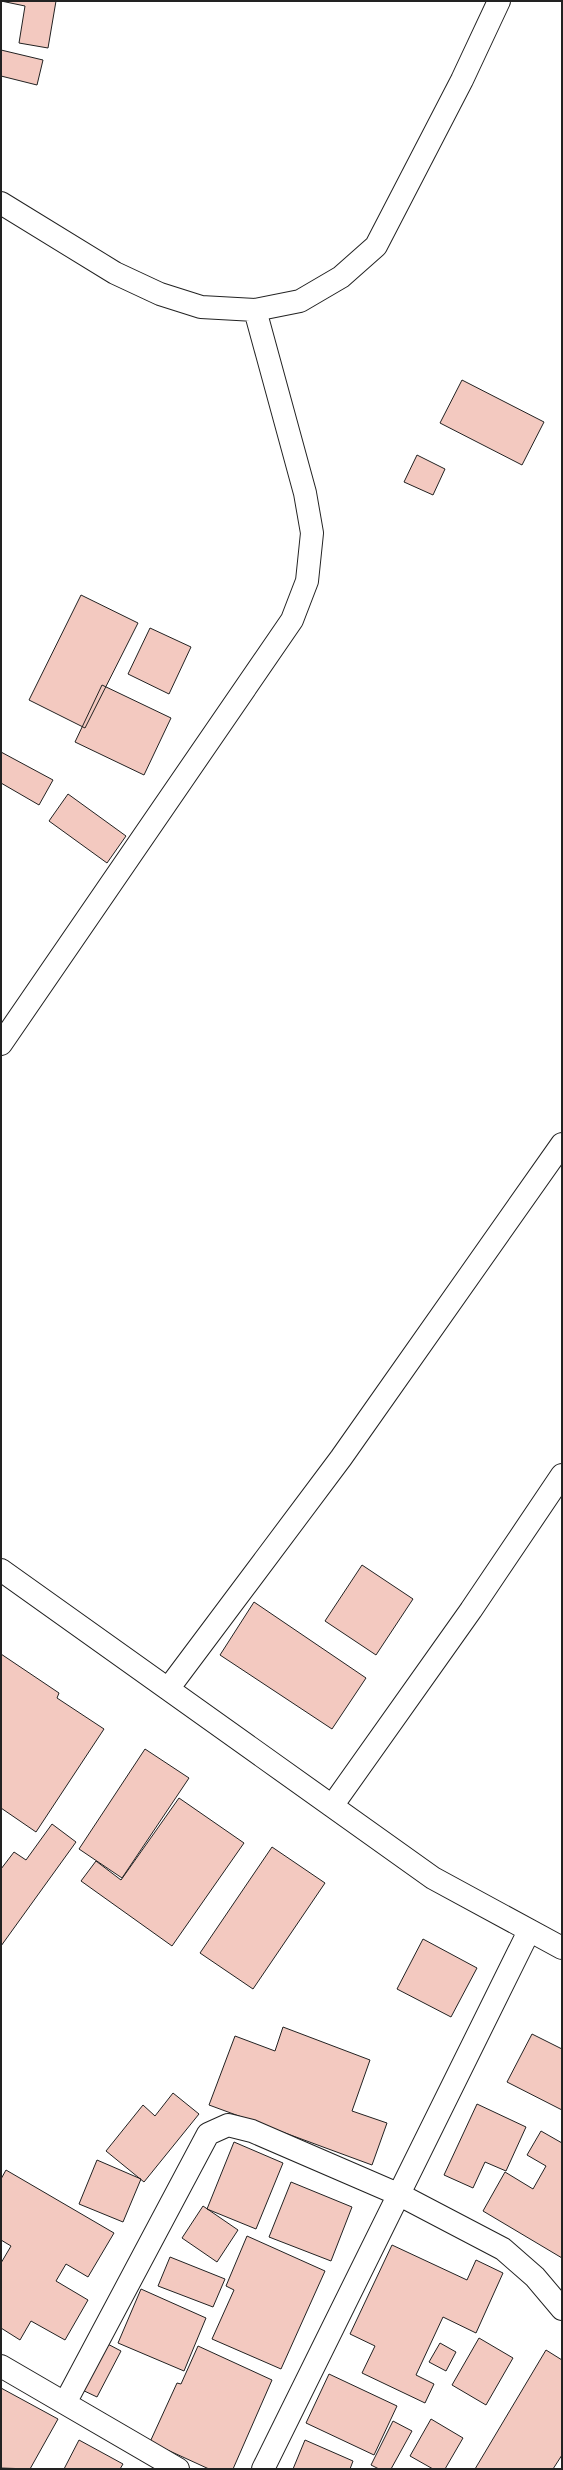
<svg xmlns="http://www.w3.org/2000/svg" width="563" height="2470" viewBox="0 0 563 2470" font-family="Manrope,sans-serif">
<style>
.building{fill:#f3c9c0;stroke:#222}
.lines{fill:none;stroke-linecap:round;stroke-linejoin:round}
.street-casing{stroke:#222;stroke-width:24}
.street{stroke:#fff;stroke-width:22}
</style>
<rect width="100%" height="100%" fill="#fff"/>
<!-- building -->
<path class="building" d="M1,1H56L48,48L19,43L25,6Z
M1,50L43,60L37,85L1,76Z
M462,380L544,422L522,465L440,423Z
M417,455L445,469L433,495L404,482Z
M81,595L138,623L85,728L29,700Z
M150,628L191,647L169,694L128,674Z
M102,685L171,718L144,775L75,742Z
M1,752L53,780L39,805L1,783Z
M68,794L126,836L107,863L49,821Z
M362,1565L413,1599L376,1655L325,1621Z
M254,1602L366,1678L332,1729L220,1655Z
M1,1654L59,1693L57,1698L104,1729L36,1832L1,1808Z
M145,1749L189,1778L122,1878L79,1849Z
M179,1798L244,1843L172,1946L81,1881L96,1861L121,1880Z
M52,1824L76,1842L1,1946V1869L14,1852L26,1860Z
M272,1847L325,1883L253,1989L200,1953Z
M423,1939L477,1968L451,2017L397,1989Z
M283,2027L370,2060L352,2111L387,2123L372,2165L209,2105L235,2036L275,2051Z
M532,2034L562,2049V2110L507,2082Z
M173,2093L199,2114L144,2182L106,2151L143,2105L155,2116Z
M477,2104L526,2127L506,2171L485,2162L473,2188L444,2175Z
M541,2131L562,2143V2258L483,2211L505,2172L533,2189L546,2166L527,2155Z
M234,2142L283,2163L256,2229L207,2209Z
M97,2160L141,2179L123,2222L79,2204Z
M6,2170L114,2233L88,2277L66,2264L56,2281L88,2300L65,2340L31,2321L20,2340L1,2328V2263L11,2246L1,2240V2179Z
M291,2182L352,2207L331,2261L269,2237Z
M203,2206L238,2230L217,2262L182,2238Z
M247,2236L325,2271L281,2369L212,2339L234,2290L226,2286Z
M392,2245L467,2280L476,2260L503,2273L476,2333L443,2317L416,2375L434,2384L425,2403L362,2373L375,2346L350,2334Z
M170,2257L225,2279L213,2307L158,2286Z
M141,2289L206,2318L184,2371L118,2343Z
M479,2338L513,2358L486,2405L452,2385Z
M102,2341L121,2351L97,2397L78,2388Z
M440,2343L456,2352L446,2371L429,2362Z
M198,2346L272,2380L233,2469H209L150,2442L177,2383L181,2384Z
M546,2350L562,2360V2455L553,2469H475Z
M329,2374L397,2406L374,2455L306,2423Z
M1,2388L58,2419L30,2469L1,2468Z
M431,2419L463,2438L445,2469H433L410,2456Z
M393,2421L412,2431L391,2469H379L371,2465Z
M79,2440L123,2464L120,2469H64Z
M305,2440L353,2461L350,2469H293Z"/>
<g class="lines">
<defs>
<path id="street" d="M1,203L115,273L160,294L201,307L255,310L300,301L341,277L376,246L462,80L499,1
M1,1044L292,620L307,581L312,533L305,493L255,310
M1,1570L433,1878L562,1948
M168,1689L341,1458L562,1144
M332,1806L471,1610L562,1475
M1,2366L178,2469
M65,2403L208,2134L228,2125L252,2131L400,2195L503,2249L535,2277L562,2309
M263,2469L529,1931"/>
</defs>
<!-- street casing -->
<use href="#street" class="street-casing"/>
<!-- street -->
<use href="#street" class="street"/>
</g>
<!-- border -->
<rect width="563" height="2470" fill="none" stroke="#222222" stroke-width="4"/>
</svg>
